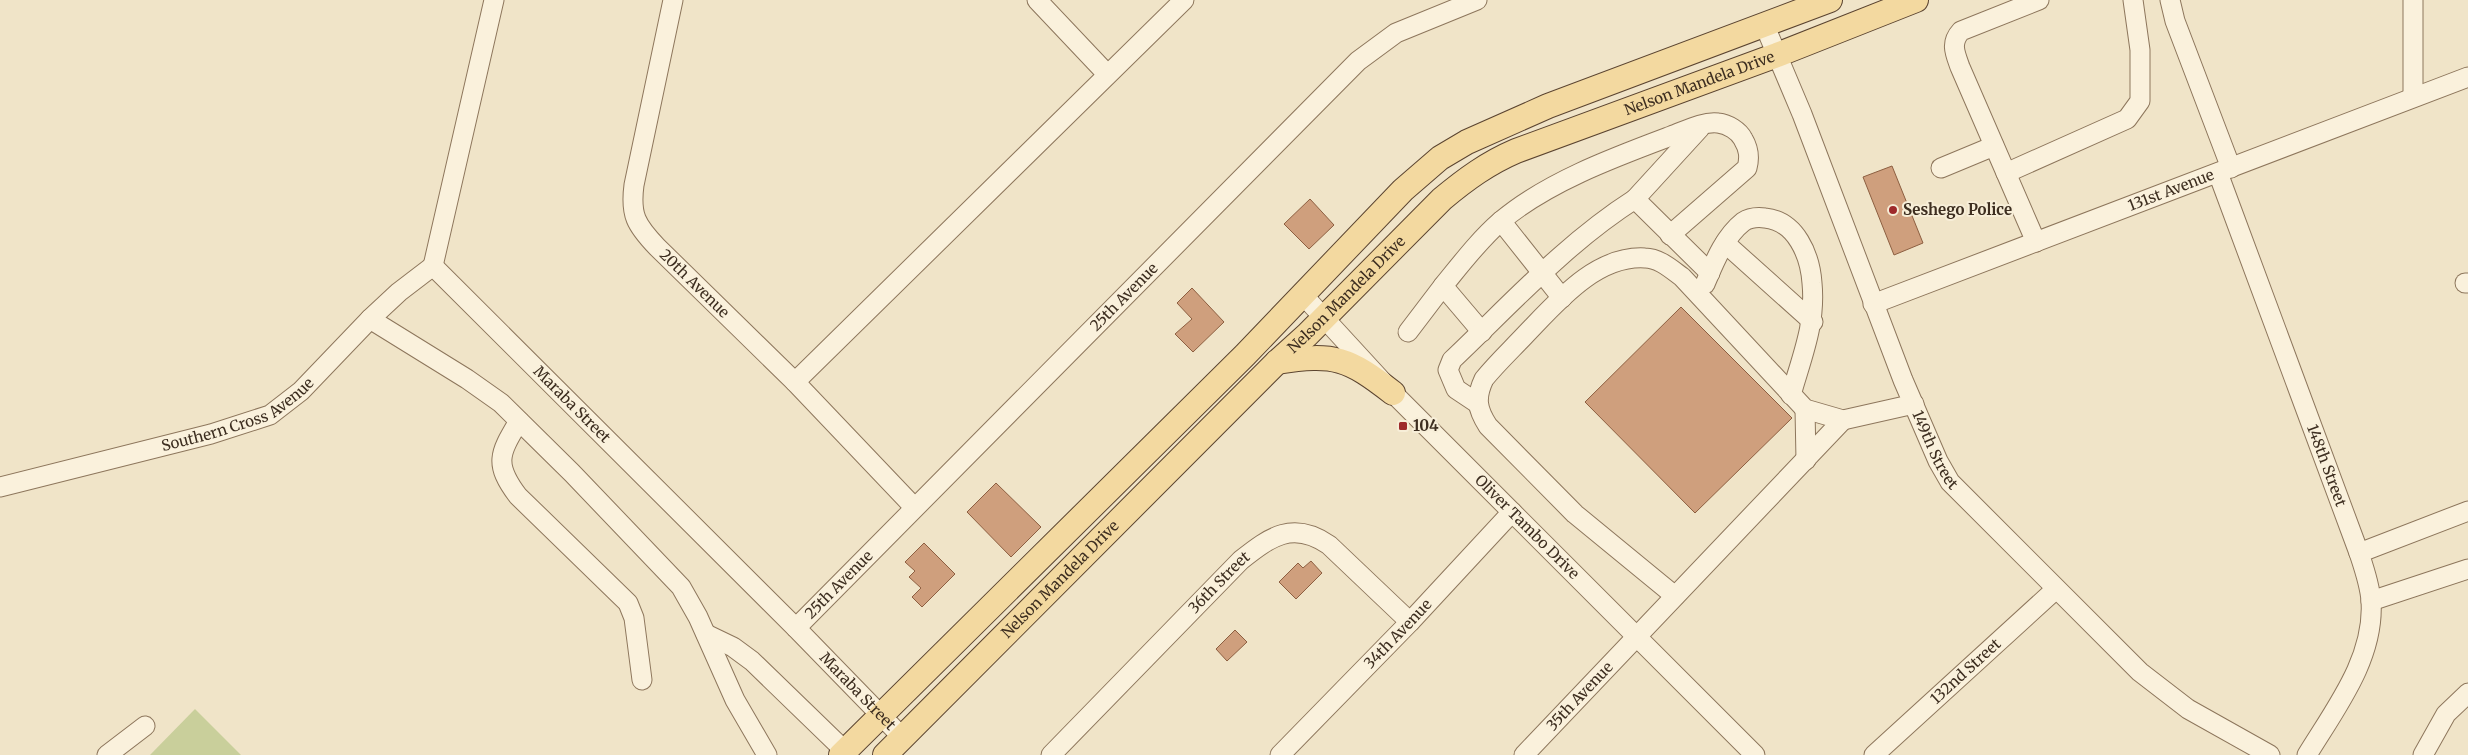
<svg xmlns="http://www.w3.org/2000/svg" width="2468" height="755" viewBox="0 0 2468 755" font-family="Merriweather,serif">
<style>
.green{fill:#c9cf9b}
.building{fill:#cf9f7d;stroke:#8d5f41}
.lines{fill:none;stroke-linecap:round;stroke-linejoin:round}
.minor-casing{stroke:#8d765c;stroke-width:21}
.major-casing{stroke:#5b4430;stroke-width:26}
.minor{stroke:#faf1dc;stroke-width:19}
.major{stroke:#f3d9a0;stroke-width:24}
.poi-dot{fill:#9e2a2b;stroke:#f7eed8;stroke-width:2}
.labels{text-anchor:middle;stroke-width:4;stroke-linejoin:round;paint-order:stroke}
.street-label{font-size:15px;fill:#3d2e20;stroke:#f7eed8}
.poi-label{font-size:15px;font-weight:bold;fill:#3d2e20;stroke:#f7eed8;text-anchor:start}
</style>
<rect width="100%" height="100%" fill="#f0e4c8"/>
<!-- green -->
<path class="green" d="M195,709L241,755H150Z"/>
<!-- building -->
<path class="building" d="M1892,166L1923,243L1894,255L1863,177Z
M1310,199L1334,225L1309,249L1284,224Z
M1192,288L1224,322L1193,352L1175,334L1192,319L1177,303Z
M1681,307L1792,418L1695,513L1585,402Z
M996,483L1041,527L1011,557L967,512Z
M924,543L955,574L922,607L912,597L921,588L909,577L915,571L905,562Z
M1311,561L1322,573L1296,599L1279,582L1298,563L1303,568Z
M1235,630L1247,642L1227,661L1216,649Z"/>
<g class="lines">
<defs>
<g id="minor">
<path id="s1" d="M673,0L634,185C630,215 636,225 657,247L795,382L914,507"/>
<path d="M1037,0L1107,74"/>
<path d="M2170,0L2175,21L2231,168"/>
<path id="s2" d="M1764,24L1802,114L1903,380L1938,461L1950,482L2140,672L2188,709L2270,755"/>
<path d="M2413,97V0"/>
<path d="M1941,168L1994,146"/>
<path d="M2006,173L2127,119L2140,101V50L2133,0"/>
<path id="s3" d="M2218,173L2359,553C2364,568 2370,585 2371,601C2375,658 2335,709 2307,755"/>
<path d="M1635,199L1700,128"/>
<path d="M1501,221L1562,298"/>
<path d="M2036,242L1960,67C1955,53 1950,43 1961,31L2039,0"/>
<path d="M1725,243L1813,322"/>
<path id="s4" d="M433,266L796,628L903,738"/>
<path d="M433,266L494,0"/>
<path d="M2465,283H2468"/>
<path d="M1705,284C1714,263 1724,237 1743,222C1749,218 1757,217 1765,218C1796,221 1810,255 1812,283C1816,324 1802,356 1791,395"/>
<path id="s5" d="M1302,294L1393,393L1755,755"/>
<path id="s6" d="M1873,304L2468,77"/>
<path d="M370,319L467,379L501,403L572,473L681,587L698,617L735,700L767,755"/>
<path d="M1408,332L1443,286"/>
<path d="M1482,332L1443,286C1461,264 1479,240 1501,221C1547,182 1615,157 1671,136C1685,131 1703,121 1718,123C1728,124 1739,131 1743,139C1749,149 1750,157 1747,168L1670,235"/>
<path d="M795,382L1184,0"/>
<path d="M1477,403L1456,389L1448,370L1452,360C1511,304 1566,243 1635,199L1710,273"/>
<path d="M1805,409L1806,460"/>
<path d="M519,421C500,453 493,463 518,496L628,603L634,618L642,680"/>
<path id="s7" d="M0,487L211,434L270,415L301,391L370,319L399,292L433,266"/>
<path d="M2359,553L2468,511"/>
<path d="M1675,596L1575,514L1488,426C1477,409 1475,398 1484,379C1497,363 1512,349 1526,334C1557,302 1596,255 1645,258C1659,258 1671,269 1682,277L1805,409L1843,420L1914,404"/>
<path d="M2371,601L2468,569"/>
<path id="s8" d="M796,628L1358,61L1396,33L1477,0"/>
<path d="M706,634L733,647L752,661L845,751"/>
<path d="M107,755L145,726"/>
<path id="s9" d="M1051,755L1241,560C1270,537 1293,520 1329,545L1410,622"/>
<path id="s10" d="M1280,755L1410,622L1512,512"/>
<path id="s11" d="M1524,755L1843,420"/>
<path id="s12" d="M1874,755L2056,589"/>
<path d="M2423,755L2446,714L2468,693"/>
</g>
<g id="major">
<path d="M1277,362C1335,353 1348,358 1393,393"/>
<path d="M841,755L1245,355L1403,190L1440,158L1467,142L1548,106L1830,0"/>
<path id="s13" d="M885,755L1277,362L1307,335L1442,199C1466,179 1488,163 1516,151L1777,55L1916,0"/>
</g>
</defs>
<!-- minor casing -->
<use href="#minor" class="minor-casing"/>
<!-- major casing -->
<use href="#major" class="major-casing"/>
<!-- minor -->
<use href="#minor" class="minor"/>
<!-- major -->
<use href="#major" class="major"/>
</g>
<!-- markers -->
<g class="poi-dot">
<circle cx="1893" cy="210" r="5"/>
<rect x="1398" y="421" width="10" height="10" rx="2.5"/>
</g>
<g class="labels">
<!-- street labels -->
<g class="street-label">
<text dy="5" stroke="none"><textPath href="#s13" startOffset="1071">Nelson Mandela Drive</textPath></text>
<text dy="5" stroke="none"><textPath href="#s6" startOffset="319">131st Avenue</textPath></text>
<text dy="5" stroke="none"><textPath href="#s1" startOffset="311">20th Avenue</textPath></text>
<text dy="5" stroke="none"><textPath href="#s13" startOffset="652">Nelson Mandela Drive</textPath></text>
<text dy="5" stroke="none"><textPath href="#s8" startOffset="466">25th Avenue</textPath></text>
<text dy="5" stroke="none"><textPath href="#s4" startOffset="196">Maraba Street</textPath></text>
<text dy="5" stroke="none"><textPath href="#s7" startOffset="250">Southern Cross Avenue</textPath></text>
<text dy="5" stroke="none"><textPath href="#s2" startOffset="459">149th Street</textPath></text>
<text dy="5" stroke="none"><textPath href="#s3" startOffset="312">148th Street</textPath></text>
<text dy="5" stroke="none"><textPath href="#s5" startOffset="324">Oliver Tambo Drive</textPath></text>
<text dy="5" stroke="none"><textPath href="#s13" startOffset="248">Nelson Mandela Drive</textPath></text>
<text dy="5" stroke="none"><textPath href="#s9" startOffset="241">36th Street</textPath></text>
<text dy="5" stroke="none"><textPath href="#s8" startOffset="61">25th Avenue</textPath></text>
<text dy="5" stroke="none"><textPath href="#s10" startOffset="169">34th Avenue</textPath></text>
<text dy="5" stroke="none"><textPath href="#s12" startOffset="124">132nd Street</textPath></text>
<text dy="5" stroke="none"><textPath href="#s4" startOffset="601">Maraba Street</textPath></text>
<text dy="5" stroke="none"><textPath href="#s11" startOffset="81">35th Avenue</textPath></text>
</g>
<!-- poi labels -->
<g class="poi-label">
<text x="1903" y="215">Seshego Police</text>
<text x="1413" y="431">104</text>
</g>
</g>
</svg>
